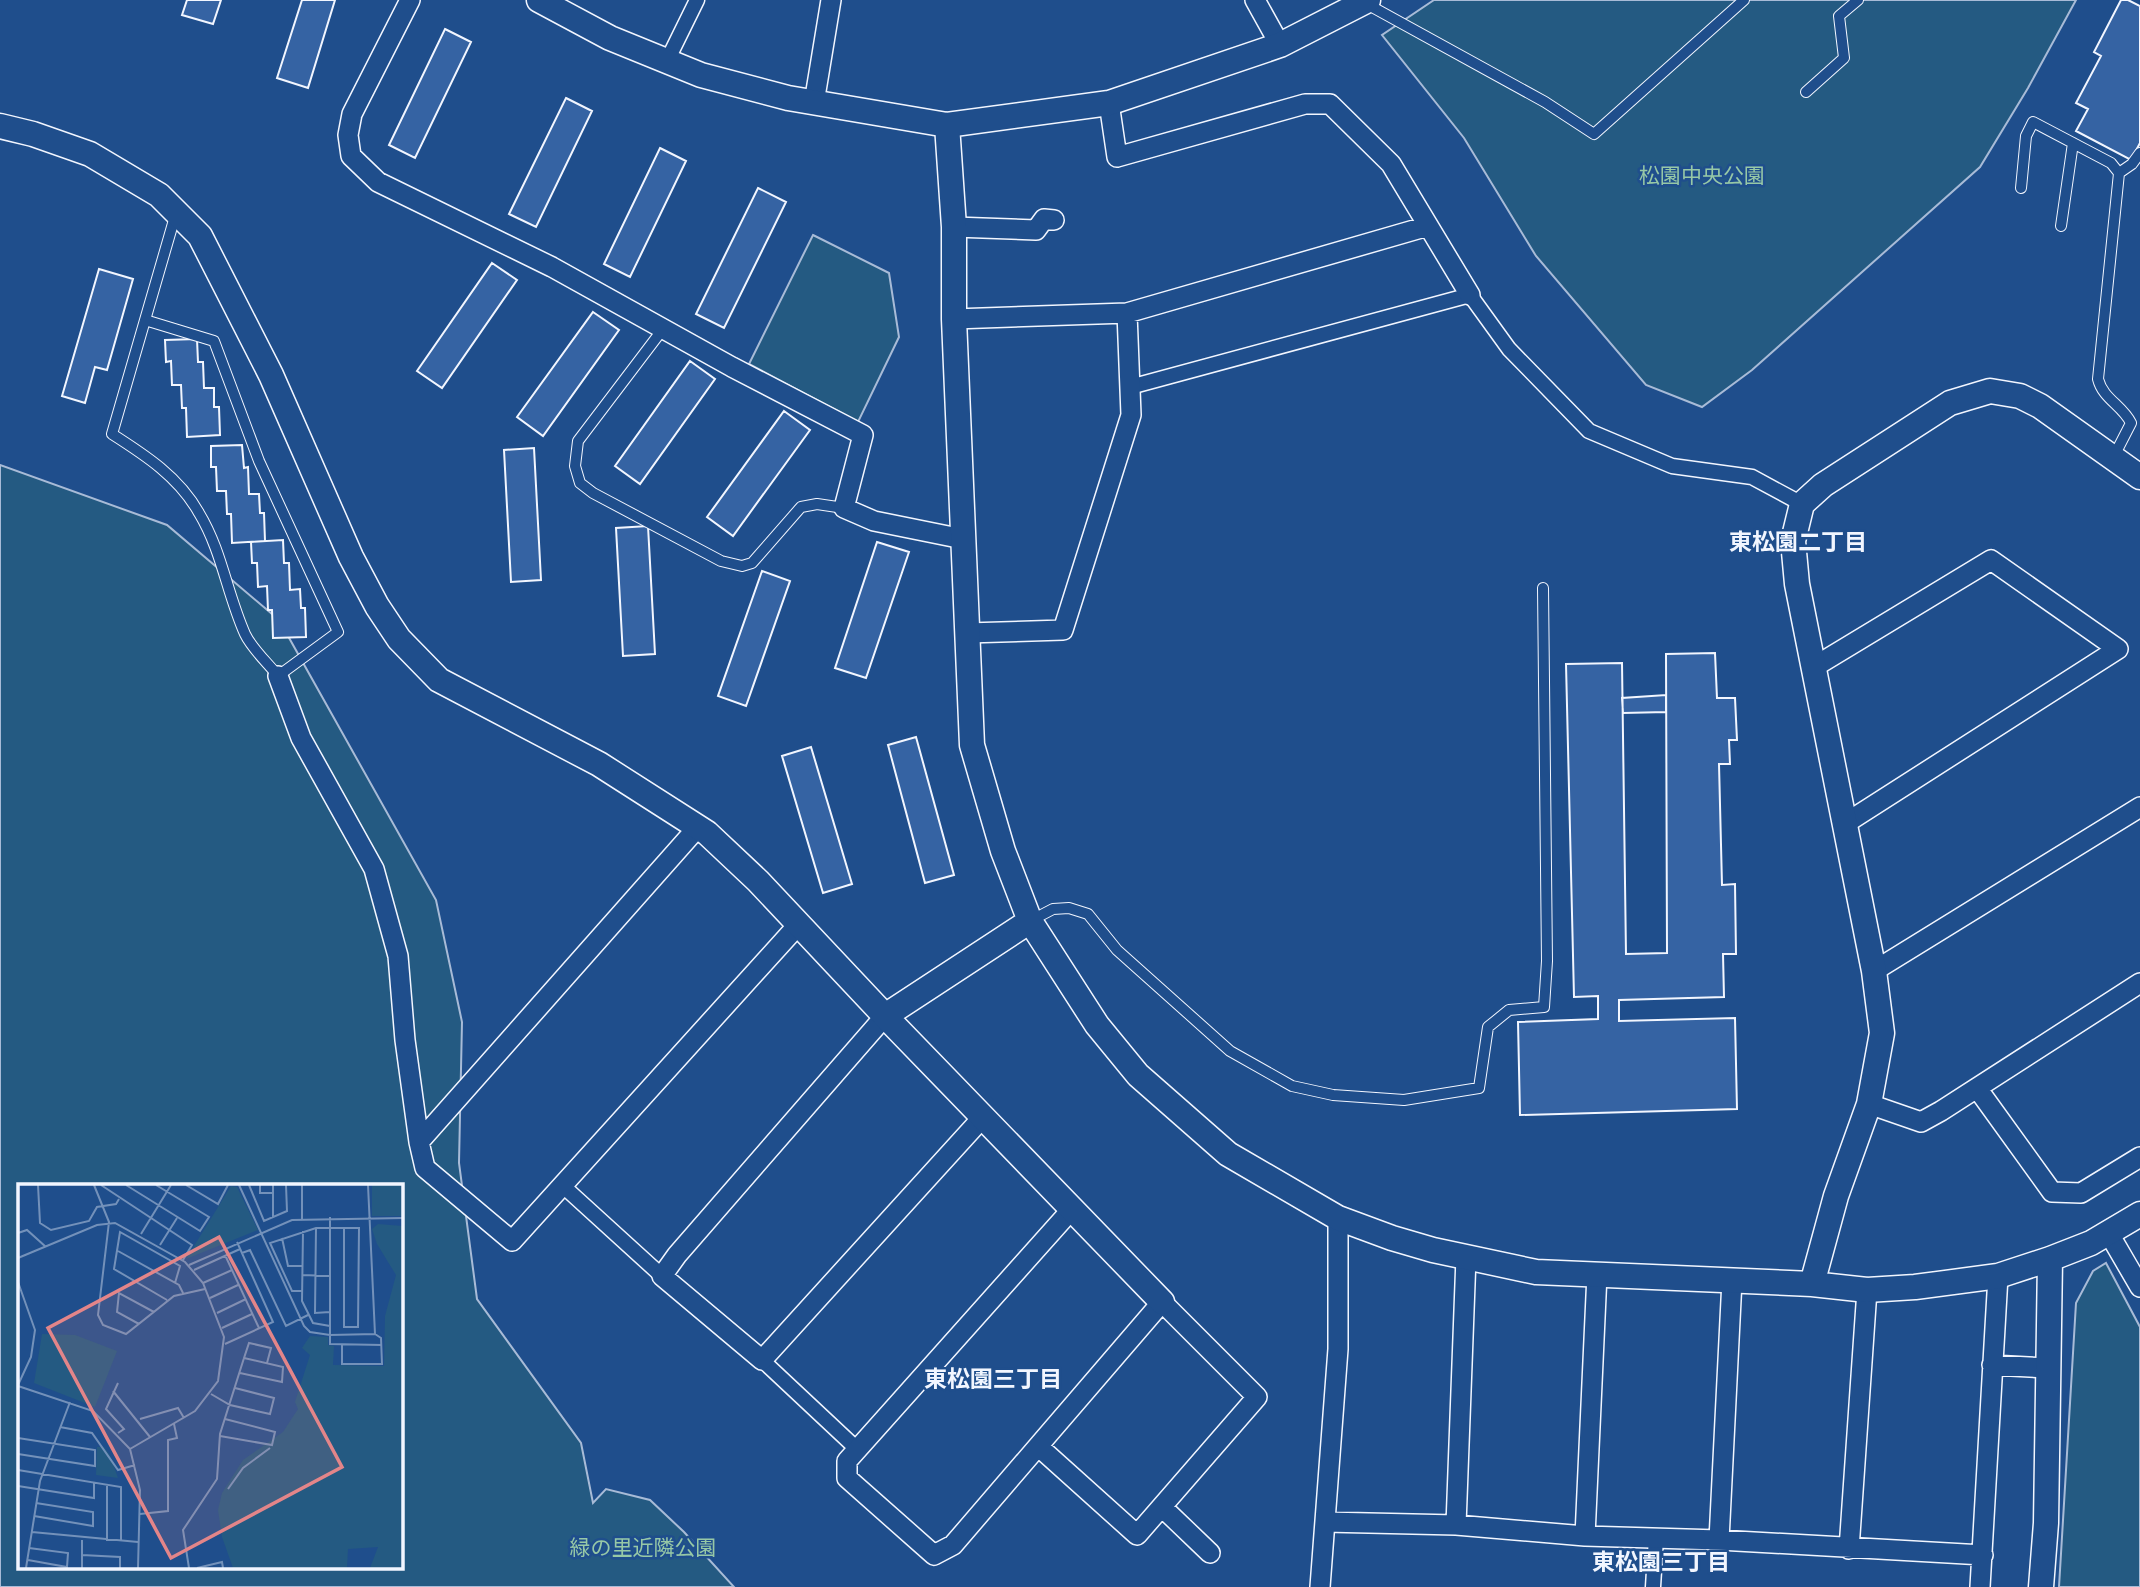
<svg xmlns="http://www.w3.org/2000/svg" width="2140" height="1587" viewBox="0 0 2140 1587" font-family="Jost,'Noto Sans JP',sans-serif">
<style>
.green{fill:#245a82;stroke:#a8bbd7;stroke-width:2;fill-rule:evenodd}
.building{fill:#3563a3;stroke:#f2f6ff;stroke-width:2}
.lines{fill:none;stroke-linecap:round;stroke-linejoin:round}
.service-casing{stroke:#f2f6ff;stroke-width:12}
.pedestrian-casing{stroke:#f2f6ff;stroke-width:17}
.minor-casing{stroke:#f2f6ff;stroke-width:22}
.tertiary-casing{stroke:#f2f6ff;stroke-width:27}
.service{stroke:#1f4e8c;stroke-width:10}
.pedestrian{stroke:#1f4e8c;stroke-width:14}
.minor{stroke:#1f4e8c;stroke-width:19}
.tertiary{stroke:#1f4e8c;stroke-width:24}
.labels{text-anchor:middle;stroke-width:5;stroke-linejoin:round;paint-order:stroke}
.park-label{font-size:21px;fill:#97c8a6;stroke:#1f4e8c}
.neighbourhood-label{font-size:23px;font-weight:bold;fill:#f2f6ff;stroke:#1f4e8c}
.inset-road{fill:none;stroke:#7391ba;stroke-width:2}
.view{fill:#e38589;fill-opacity:0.15;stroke:#e38589;stroke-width:3.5}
.inset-edge{fill:none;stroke:#f2f6ff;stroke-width:3.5}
</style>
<rect width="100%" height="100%" fill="#1f4e8c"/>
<!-- green -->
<path class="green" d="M1434,0H2076L2028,88L1980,167L1752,370L1702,407L1646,385L1536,256L1464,138L1382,35Z
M813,235L889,273L899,337L858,422L749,364Z
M0,465L167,525L279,620L436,900L462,1022L459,1163L477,1299L581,1443L593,1503L606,1489L650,1500L684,1532L734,1587H0ZM19,1186H401V1568H19Z
M2106,1263L2140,1327V1587H2059L2076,1303L2093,1271Z"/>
<!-- building -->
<path class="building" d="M187,0H221L213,24L182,15Z
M302,0H335L308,88L277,78Z
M2121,0H2128L2140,6V143L2131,160L2076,131L2088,109L2076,103L2101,56L2094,52Z
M445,29L471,42L415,158L389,145Z
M566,98L592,111L536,227L509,214Z
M660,148L686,161L630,277L604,264Z
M758,188L786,202L724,328L696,314Z
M492,263L517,280L442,388L417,371Z
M99,269L133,279L107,370L95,367L85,403L62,396Z
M593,312L619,330L543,436L517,417Z
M197,339L198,362H203L204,388H214V407H219L220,435L187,437L186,408H182L181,385H172L171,361L166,362L165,340Z
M690,361L715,379L640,484L615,466Z
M784,411L810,430L733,536L707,517Z
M242,445L244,468L248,467L249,494H259L260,513H264L265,541L232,543L231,514H227L226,491H217L216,467H211V446Z
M534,448L541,580L511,582L504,450Z
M648,526L655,654L623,656L616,528Z
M283,540L284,563H289L290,590L300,589L301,608H305L306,637L273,638L272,610H268L267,586L258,587L257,563H252L251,542Z
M877,542L909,552L866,678L835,668Z
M762,571L790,581L746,706L718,696Z
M1715,653L1717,698H1735L1737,740H1729L1730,764H1719L1722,885L1735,884L1736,954H1723L1724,997L1619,1000V1021L1735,1018L1737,1109L1520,1115L1518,1022L1598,1019V996L1574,997L1566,664L1622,663L1626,954L1667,953L1666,654Z
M1666,695V712L1623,713L1622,698Z
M916,737L954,875L925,883L888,745Z
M811,747L852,884L823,893L782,756Z"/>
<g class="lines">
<defs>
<path id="service" d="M1365,3L1545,102L1594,134L1744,0
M1806,92L1844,58L1839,16L1858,0
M2119,173L2132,164L2140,153
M2021,188L2026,136L2033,122L2111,163L2119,173L2098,379C2103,399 2122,405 2131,423L2113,458
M2061,226L2073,143
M145,320L214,341L259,461L338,632L278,676C268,663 252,649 245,634C227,594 222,551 199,513C179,477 145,455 112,434L176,213
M663,329L578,441L575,466L580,483L593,493L721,561L742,566L752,563L801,507L817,504L844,508
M1030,921L1053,909L1069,908L1088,914L1117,950L1230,1051L1292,1086L1333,1095L1404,1100L1479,1088L1488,1027L1509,1010L1544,1007L1547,961L1543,588"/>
<path id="pedestrian" d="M667,61L697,0
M1130,387L1470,295L1509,349L1589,431L1672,466L1752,477L1802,504
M562,1185L662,1276
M762,1360L857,1449
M1653,1587L1656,1538"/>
<path id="minor" d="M410,0L352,114L348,135L351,156L378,182L552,267L732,367L863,435L844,508L874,521L963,539
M1255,0L1280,45
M814,103L831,0
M1109,103L1117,157L1305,104H1330L1391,164L1470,295
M954,227L1036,230L1044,219L1054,220
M954,319L1127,313L1428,226
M967,633L1063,630L1131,415L1127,313
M1814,667L1991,560L2118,649L1846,823
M278,676L301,738L374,869L398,956L405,1040L419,1142
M698,827L419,1142L425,1168L512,1241L799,924
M1874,971L2140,807
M885,1016L677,1255L662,1276L762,1360L983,1117
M1977,1088L2052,1192L2081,1193L2140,1157
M1869,1104L1921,1122L1941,1111L2140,983
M2108,1232L2140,1287
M1992,1365L2048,1368
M1039,1447L1137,1535L1257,1397L1162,1302L953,1545L934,1555L847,1478V1461L1072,1209
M1162,1507L1210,1553
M1325,1522L1456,1525L1585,1536L1719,1540L1983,1555
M1456,1525L1466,1257
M1585,1536L1597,1274
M1719,1540L1732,1280
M1849,1549L1867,1290
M1320,1587L1338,1349V1218
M1980,1587L1998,1276"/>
<path id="tertiary" d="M539,0L610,38L701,75L788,98L947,125L1109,103L1280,45L1368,0
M947,125L954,227V319L972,745L1003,851L1030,921L1097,1025L1138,1075L1228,1154L1338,1218L1392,1238L1433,1250L1536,1272L1812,1284L1867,1290L1915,1287L1998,1276L2050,1259L2091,1243L2140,1214
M0,126L33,134L90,154L159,195L200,236L271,375L351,557L377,606L399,639L439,680L599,764L707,833L758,881L885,1016L1162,1302
M885,1016L1030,921
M1812,1284L1836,1196L1869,1104L1882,1033L1874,971L1797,584L1793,541L1802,504L1823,485L1950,403L1990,391L2020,396L2040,406L2140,477
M2041,1587L2046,1523L2050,1259"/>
</defs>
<!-- service casing -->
<use href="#service" class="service-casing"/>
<!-- pedestrian casing -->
<use href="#pedestrian" class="pedestrian-casing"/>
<!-- minor casing -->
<use href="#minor" class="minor-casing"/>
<!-- tertiary casing -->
<use href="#tertiary" class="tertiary-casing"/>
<!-- service -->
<use href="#service" class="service"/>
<!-- pedestrian -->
<use href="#pedestrian" class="pedestrian"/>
<!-- minor -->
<use href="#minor" class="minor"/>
<!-- tertiary -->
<use href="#tertiary" class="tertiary"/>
</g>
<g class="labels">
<!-- park labels -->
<g class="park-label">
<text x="1702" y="183">松園中央公園</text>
<text x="643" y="1555">緑の里近隣公園</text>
</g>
<!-- neighbourhood labels -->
<g class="neighbourhood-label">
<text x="1798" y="550">東松園二丁目</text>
<text x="993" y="1387">東松園三丁目</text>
<text x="1661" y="1570">東松園三丁目</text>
</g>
</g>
<!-- overview -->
<g transform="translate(18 1184)">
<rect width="385" height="385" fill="#1f4e8c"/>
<path d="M354,1H385V32H354ZM213,2L219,3L240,46L168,75ZM360,40L385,42V384H352L360,363L330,365L329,384H215L204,353L200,326L204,309L225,276L265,248L280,225L277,218L292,171L284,164L292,152L310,153V161L316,162L315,181L366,182L367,132L378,91L359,60L354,45ZM24,150L57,151L99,167L77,223L16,199ZM79,263H86L92,271L100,294L78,291Z" fill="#245a82"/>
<path class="inset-road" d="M20,1L22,39L33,46L71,37L79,23L98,20L101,15M76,1L91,38L80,131L85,141L108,150L156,112L187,105M83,1L174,61L165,76M108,1L182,47L191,33L138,1M168,1L200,20L210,1M221,1L286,142L292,148L312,151L357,150L350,1M231,1L246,37L269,27L268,1M242,1V9H255M255,1V33M312,33V160L364,161M284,35V1M298,44L297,129L312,128M285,47L284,117L295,139L312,142M0,49L9,46L28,63M123,50L153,1M264,54L270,82H284M142,61L159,34M100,67L161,101L165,109M224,69L232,66L268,142L290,131M207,71L241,144M0,74L79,41L97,39L167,78L185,99L206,153L200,197L177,227L112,265M171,81L274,36L385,34M176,86L222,65M284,91L312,92M0,98L17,146L13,173L0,201M185,99L214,86M284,107H274L252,59L298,44H341L340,143H326V44M192,114L220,101M149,116L96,85L102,48L162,82L157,99M199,129L228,115M121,140L99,128L101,109L136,128M204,144L234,130M207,160L255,138L219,58M324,161V180H364L363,154L357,150M222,189L264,198L265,183L226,174L231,159L253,164L249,179M0,202L75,227L112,265L122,306L120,384M95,207L132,253M193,210L212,221L252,230L256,214L217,204M122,235L160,224L166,234M42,243L74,249L100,286L117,281M100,249L106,245L88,225L100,199M202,252L254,261L257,248L207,235M0,254L77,266V282L0,270M0,286L103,303V357M0,302L76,314V299M210,305L225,284L252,264M122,330L150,327V256L159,254L156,240M16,332L75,342V328L18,319M14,348L120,358M89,357V301M64,371L102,373V384M10,376L49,383L50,369L11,364M8,384L22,297L52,218M64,384V356M171,384L165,346L199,295L202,250L226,174M179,384L204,378L205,384"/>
<path class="view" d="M201,53L324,283L153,374L30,144Z"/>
<rect width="385" height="385" class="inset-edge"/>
</g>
</svg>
